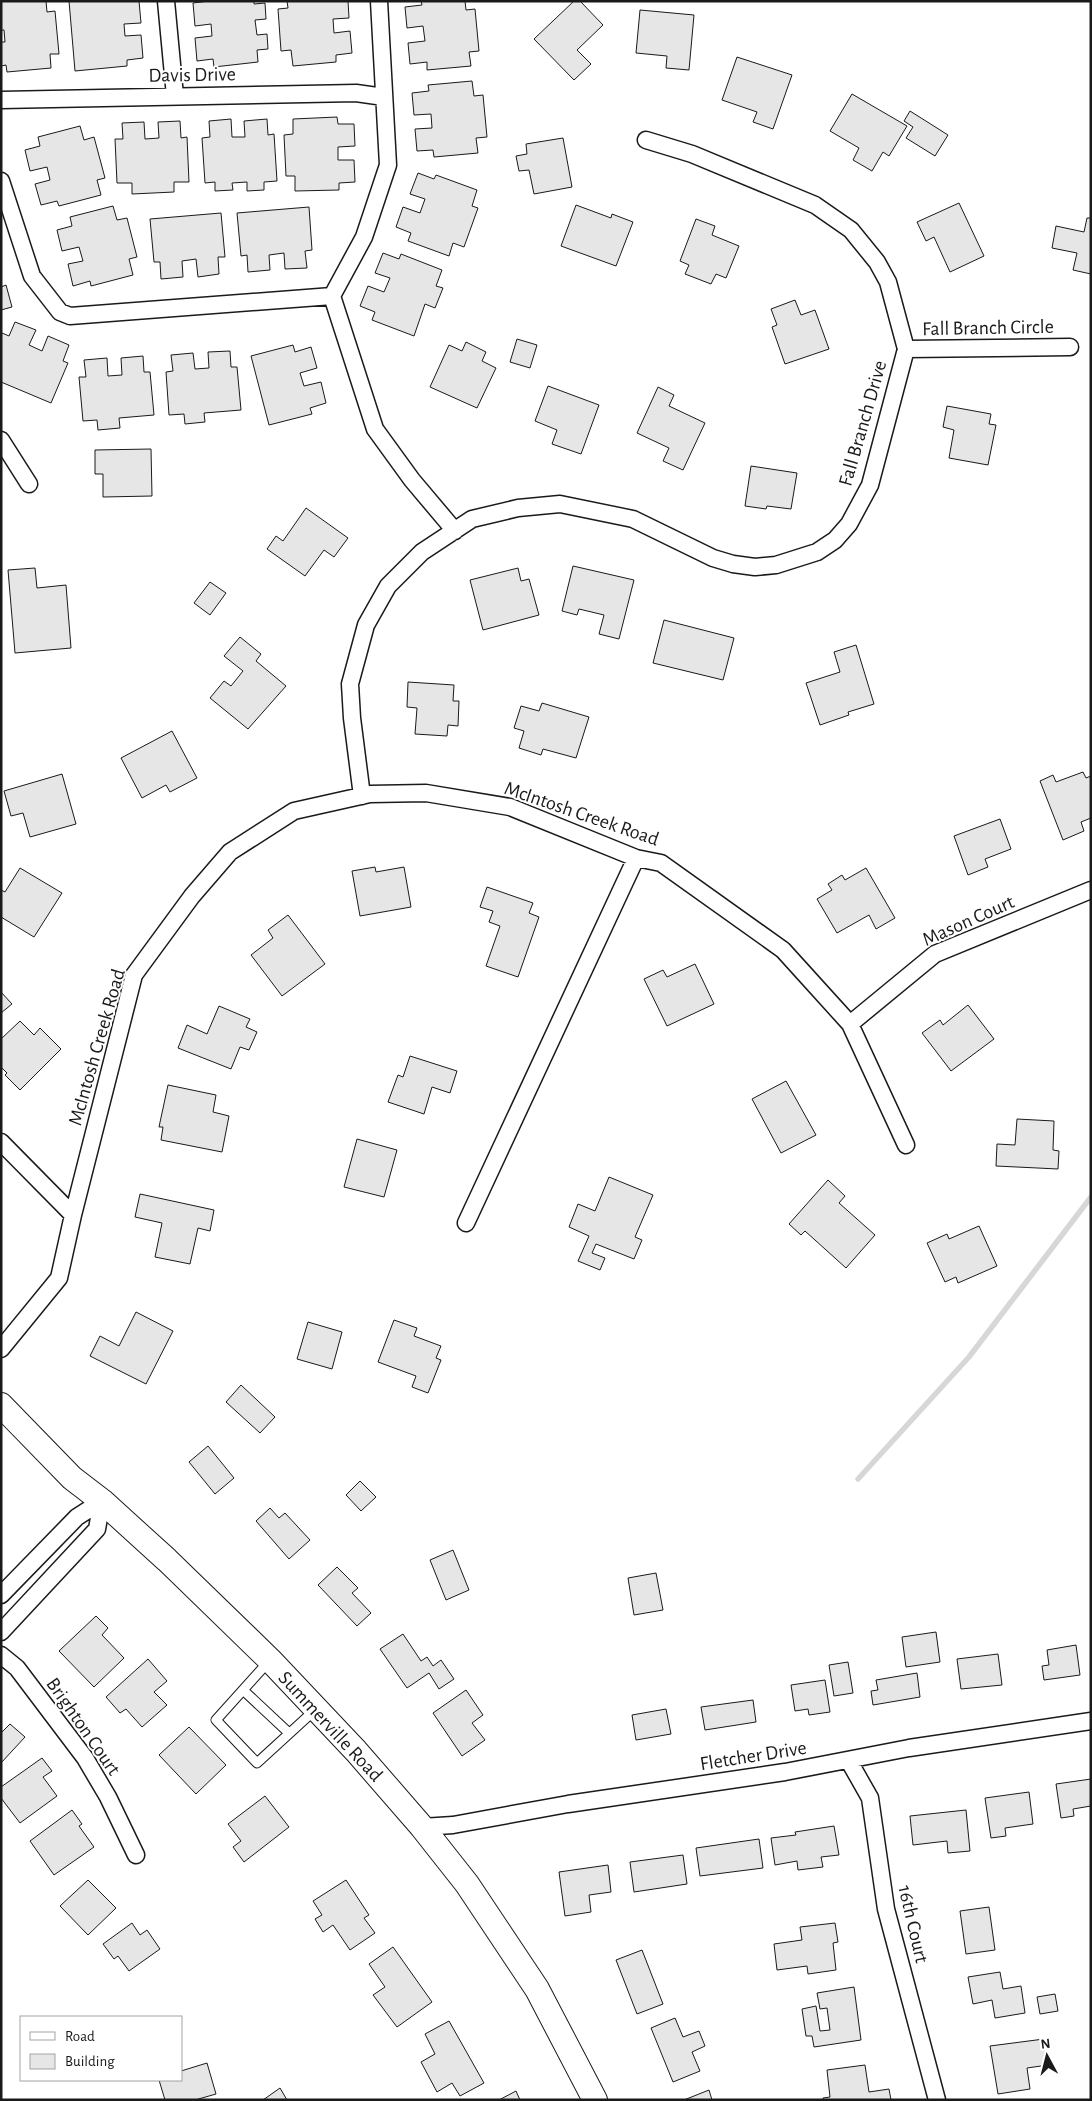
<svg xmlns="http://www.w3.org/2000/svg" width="1092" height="2101" viewBox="0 0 1092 2101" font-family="'Alegreya Sans',sans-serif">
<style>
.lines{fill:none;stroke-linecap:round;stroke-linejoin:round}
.stream{stroke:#d7d7d7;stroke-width:5.5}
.building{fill:#e6e6e6;stroke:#1a1a1a}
.lane-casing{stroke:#1a1a1a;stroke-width:11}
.street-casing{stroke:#1a1a1a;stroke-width:19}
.secondary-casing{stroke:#1a1a1a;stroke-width:26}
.lane{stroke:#fff;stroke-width:9}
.street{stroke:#fff;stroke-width:16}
.secondary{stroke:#fff;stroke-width:24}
.labels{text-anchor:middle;stroke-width:4;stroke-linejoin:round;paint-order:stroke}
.street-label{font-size:20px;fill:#1a1a1a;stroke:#fff}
</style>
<rect width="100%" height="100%" fill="#fff"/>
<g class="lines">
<!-- stream -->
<path class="stream" d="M858,1479L969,1357L1091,1197"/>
</g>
<!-- building -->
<path class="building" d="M1,1H46L47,12L55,11L59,54H50L51,68L7,72L6,65L1,66V42H5L4,30H1Z
M69,1H139L141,23L124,24L125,36L141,35L143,58L127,60V66L75,71Z
M209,1H254V4L265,3L266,19L255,20L257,35L267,34L268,49L257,50L258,62L214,67L213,59L197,61L195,38L212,36L211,24L195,26L193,3Z
M287,1H348L349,18L333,19L334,33L350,31L352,53L336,55V62L293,66L291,50L281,51L278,9L288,8Z
M421,1H465L466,10L475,9L479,51L469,52L471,66L427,70V62L410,64L408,43L425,41L423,26L407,28L405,7L422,5Z
M574,1H580L603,25L577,50L591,64L574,80L534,39Z
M640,10L694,15L689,70L666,68L667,56L636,53Z
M737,57L792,75L773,129L753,122L757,112L722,100Z
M472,81L474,96L483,95L487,137L476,138L478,153L434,157L433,150L417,151L415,129L432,128L431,114L414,115L412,93L429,91L428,85Z
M852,94L907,126L889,156L883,152L872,171L853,160L859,148L830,131Z
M910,111L948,135L935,156L906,138L913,127L904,121Z
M337,117L338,124H354L355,146L338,147V160H354L355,182L339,183V190L295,191V176H286L284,135L293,134V119Z
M231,119L232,137H245L244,121L267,119L268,135L274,134L277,181L264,182V190L247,191V182L232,183L233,190L215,191V182L205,183L202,138L210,137L209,121Z
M180,121L181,138L187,137L189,182H174V192L132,194V183H117L115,139H123L122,123L144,122L145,139L159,138L158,122Z
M80,126L84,140L94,137L105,178L97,180L101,195L59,206L57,201L41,205L35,184L50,180L47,167L30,171L25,150L40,146L38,137Z
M563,138L572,187L534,194L529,170L519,171L516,156L527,154L526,144Z
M418,173L434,179L436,175L477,190L472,206L478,208L464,247L453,243L449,256L408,241L411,233L396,227L403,207L420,213L425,199L410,194Z
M959,203L984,256L950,272L934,237L926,241L917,222Z
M576,205L611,218L612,214L633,222L616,266L561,246Z
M113,206L117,220L127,218L137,257L129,259L133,275L91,286L90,281L73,286L68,264L83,261L79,247L62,251L57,230L72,226L70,217Z
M309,207L312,250L305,251L307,268L285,269L284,253L269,255L270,270L248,272L247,255L241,256L237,213Z
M221,213L225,257H218L219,274L198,277L196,259L182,261L183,277L161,279L160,262H154L150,219Z
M1087,218H1091V274L1073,270L1077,253L1052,248L1056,226L1084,232Z
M696,219L715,226L712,235L739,246L726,278L716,274L711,284L685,274L689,265L680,261Z
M383,253L399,259L401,254L442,270L436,286L443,288L435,308L425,304L414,336L372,320L375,312L360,306L368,286L384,292L390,278L375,273Z
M6,285L12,307L1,310V287Z
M795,300L801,315L815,310L829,349L785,364L772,327L777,325L771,309Z
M15,322L36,330L29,345L42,351L48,336L69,345L63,361L68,363L51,403L1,382V335L2,333L9,336Z
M517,339L537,345L530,368L510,362Z
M466,342L486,352L482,361L496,368L477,408L430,387L449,345L462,351Z
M293,345L295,352L311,347L317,368L300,373L304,386L321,382L326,403L310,408L312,414L269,425L251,356Z
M230,351L231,367H237L241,410L204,413L205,422L185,424L184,414L169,415L166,372L173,371L171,355L193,353L195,369L209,368L208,352Z
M143,356L144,372H150L154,415L119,418L120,428L98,430L97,420L83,421L79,377H86L84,360L107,358L108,376L122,375L121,358Z
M548,386L599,405L581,454L552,444L557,430L535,421Z
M658,387L674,395L669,406L705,423L683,470L663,461L669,448L637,433Z
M947,406L991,414L989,424L996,425L988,465L949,458L954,430L943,427Z
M151,449L152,496L103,497V474H95V450Z
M751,466L797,473L791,509L767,506L766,509L745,506Z
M306,508L348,538L334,557L324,550L305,576L267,549L276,536L283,541Z
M573,566L634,580L619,639L599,634L604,615L579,609L577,615L562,611Z
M35,568L37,588L66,585L71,648L15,653L8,570Z
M518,568L521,581L529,579L539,615L483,630L470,580Z
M210,582L226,593L210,615L194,603Z
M664,620L734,638L723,680L653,663Z
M240,637L261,654L256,661L286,686L248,729L210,698L224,681L231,686L243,671L224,656Z
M856,645L874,704L848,712L849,715L820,725L806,683L840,672L834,652Z
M408,682L454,685L453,701H459L458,726L448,725L447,736L415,734L417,708L407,707Z
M542,703L589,717L576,758L543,749L541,755L519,748L524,731L514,728L521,706L539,711Z
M172,731L197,778L170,792L166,785L142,798L121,758Z
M1083,772L1086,778L1091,776V818L1081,822L1084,831L1063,840L1040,781L1053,775L1056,782Z
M62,774L76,824L30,837L23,813L11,816L4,791Z
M1000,819L1011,849L985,859L988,867L968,875L954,836Z
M375,867L376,872L404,867L411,907L360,916L352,871Z
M20,868L62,893L34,937L1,917V890L5,892Z
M866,868L895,918L876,929L869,915L837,933L817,899L832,890L828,884L842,875L845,880Z
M487,887L533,903L529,913L539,917L518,977L486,966L500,926L489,922L493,911L480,907Z
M288,915L325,964L282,996L251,955L273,938L268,930Z
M695,964L714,1004L667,1026L644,979L663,970L667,977Z
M1,992L12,1004L1,1013Z
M968,1005L994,1039L951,1071L922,1033L940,1020L943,1025Z
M219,1006L250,1019L246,1027L257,1032L249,1050L240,1047L231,1069L178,1048L187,1025L207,1034Z
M20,1021L34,1035L40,1028L61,1049L20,1090L5,1075L7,1073L1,1067V1039Z
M410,1056L457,1071L450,1093L432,1087L424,1114L388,1102L398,1075L403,1077Z
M786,1081L816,1135L781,1153L752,1099Z
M168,1085L216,1095L213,1112L229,1116L222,1152L161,1140L163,1127H159Z
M1017,1119L1054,1121L1053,1150L1059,1151L1058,1169L996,1166L997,1144L1015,1145Z
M357,1139L397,1150L384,1197L344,1187Z
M609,1177L653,1195L635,1237L642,1240L634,1259L596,1244L592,1253L605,1258L600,1270L578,1261L589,1236L569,1227L578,1204L595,1211Z
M828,1180L845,1196L839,1203L875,1235L846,1268L805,1231L801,1235L789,1224Z
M140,1194L214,1210L210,1231L198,1228L190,1264L155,1257L162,1223L135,1217Z
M979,1226L997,1266L958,1283L956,1277L945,1282L927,1243L947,1234L949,1239Z
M136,1312L173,1331L146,1384L90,1356L100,1336L119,1346Z
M394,1320L417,1328L414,1336L441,1346L436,1358L441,1360L428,1393L412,1387L416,1376L378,1362Z
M308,1322L342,1332L332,1369L297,1359Z
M241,1385L275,1417L260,1433L226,1402Z
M208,1446L234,1478L215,1494L189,1462Z
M360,1481L376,1497L361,1511L346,1495Z
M270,1508L279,1518L285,1513L310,1540L289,1559L256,1521Z
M453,1550L469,1590L446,1600L430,1560Z
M337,1567L358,1588L352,1593L371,1613L357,1626L318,1585Z
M656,1573L663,1610L634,1615L628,1578Z
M96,1616L108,1628L102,1635L124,1658L94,1687L59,1651Z
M936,1632L940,1662L906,1667L902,1637Z
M403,1634L421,1661L427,1657L433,1666L441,1660L454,1679L439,1689L429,1673L407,1688L380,1649Z
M1076,1645L1080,1675L1044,1680L1042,1666L1049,1665L1047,1650Z
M998,1654L1002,1685L961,1689L957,1659Z
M148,1659L167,1681L154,1692L167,1705L142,1727L126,1709L120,1713L106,1697Z
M848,1662L853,1693L834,1696L829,1665Z
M917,1673L920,1697L873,1705L871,1691L878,1690L876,1680Z
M825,1680L830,1712L809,1715L808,1709L795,1711L791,1685Z
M466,1690L483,1715L472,1723L485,1740L462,1756L433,1713Z
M753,1700L756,1722L705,1730L701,1707Z
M666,1709L671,1734L636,1740L632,1715Z
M10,1724L25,1737L1,1763V1733Z
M189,1727L226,1765L196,1794L159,1755Z
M42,1758L52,1771L43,1777L57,1796L20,1823L1,1798V1787Z
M1091,1779V1806L1073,1809L1074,1816L1061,1818L1056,1784Z
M1029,1792L1033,1824L1005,1828L1006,1836L991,1838L985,1798Z
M265,1796L289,1827L244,1862L233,1847L241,1841L228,1824Z
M72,1810L82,1824L79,1826L94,1847L54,1875L30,1841Z
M966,1810L970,1851L948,1853L947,1841L913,1845L910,1816Z
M834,1826L839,1855L821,1857L823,1867L798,1870L797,1861L775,1865L771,1838L796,1835L795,1832Z
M759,1839L763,1868L700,1876L696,1848Z
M683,1855L687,1884L634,1892L630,1862Z
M608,1865L611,1892L589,1895L591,1912L565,1916L559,1872Z
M88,1880L116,1908L88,1935L60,1906Z
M346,1880L369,1915L364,1918L375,1933L350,1950L333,1925L323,1932L315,1919L322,1915L313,1901Z
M989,1907L995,1950L966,1954L960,1911Z
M132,1923L140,1935L147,1930L160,1949L129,1971L118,1956L114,1959L103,1944Z
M835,1923L838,1942L833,1943L836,1970L808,1974L807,1966L777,1970L774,1944L802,1940L800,1927Z
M393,1947L432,2002L397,2027L373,1995L385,1987L369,1964Z
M642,1950L663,2004L637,2014L616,1960Z
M1000,1972L1003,1989L1021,1986L1025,2013L995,2018L992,2000L973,2004L968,1977Z
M854,1987L861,2040L814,2047L812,2036H806L802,2009L816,2006L820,2031L830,2030L827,2008L820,2009L817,1993Z
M1055,1994L1058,2011L1040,2014L1037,1997Z
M675,2018L683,2037L699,2031L705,2046L692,2052L700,2071L673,2082L651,2028Z
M449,2021L484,2083L460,2096L452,2083L437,2092L421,2062L435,2054L425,2034Z
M1044,2039L1048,2065L1027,2068L1030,2089L998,2094L990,2046Z
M207,2063L216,2094L195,2100H165L159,2080H181V2071Z
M865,2065L869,2092L889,2089L891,2100H823V2098L830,2097L827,2070Z
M280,2088L287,2100H263Z
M709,2090L712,2100H684Z
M516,2091L520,2100H499Z"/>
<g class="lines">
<defs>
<path id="lane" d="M270,1660L216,1720L257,1763L316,1709
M243,1690L289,1733"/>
<path id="street" d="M166,1L175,96
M1,100L356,93L384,97
M1,181L32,276L60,312L70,316L332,296L364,237L388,165L379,1
M332,296L375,429L412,480L455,531
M906,349L1070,347
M1,440L29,484
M362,796L352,718L350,684L366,625L388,586L422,552L472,519L518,508L560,504L633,519L713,558L733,564L755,567L776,565L817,552L835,540L849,524L870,485L906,349L888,282L877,262L851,230L815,205L692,154L646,140
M850,1024L935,954L1091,890
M1,1142L73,1215
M466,1223L636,858
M1,1349L59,1278L73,1215L134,975L192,896L230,852L294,811L370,794L426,793L510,807L636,858L661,863L783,950L850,1024L906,1145
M1,1595L77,1517L102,1501
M1,1632L97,1529L102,1501
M1,1655L17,1668L85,1758L108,1797L136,1855
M849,1761L870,1798L886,1909L937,2100
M422,1827L453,1825L568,1804L785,1772L909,1748L1091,1721"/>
<path id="secondary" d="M1,1405L72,1478L102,1501L167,1560L270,1660L356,1751L422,1827L467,1884L537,1989L595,2100"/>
</defs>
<!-- lane casing -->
<use href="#lane" class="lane-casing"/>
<!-- street casing -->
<use href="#street" class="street-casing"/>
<!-- secondary casing -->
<use href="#secondary" class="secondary-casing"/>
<!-- lane -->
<use href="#lane" class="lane"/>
<!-- street -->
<use href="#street" class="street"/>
<!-- secondary -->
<use href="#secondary" class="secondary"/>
</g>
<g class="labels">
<!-- street labels -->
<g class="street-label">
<text transform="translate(192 74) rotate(-1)" y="7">Davis Drive</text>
<text transform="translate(988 327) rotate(-1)" y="7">Fall Branch Circle</text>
<text transform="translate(862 423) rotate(-74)" y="7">Fall Branch Drive</text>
<text transform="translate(582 813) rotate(19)" y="7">McIntosh Creek Road</text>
<text transform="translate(968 920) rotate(-24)" y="7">Mason Court</text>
<text transform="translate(96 1047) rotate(-74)" y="7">McIntosh Creek Road</text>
<text transform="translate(84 1726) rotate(55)" y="7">Brighton Court</text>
<text transform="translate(331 1726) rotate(47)" y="7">Summerville Road</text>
<text transform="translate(753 1755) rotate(-9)" y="7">Fletcher Drive</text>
<text transform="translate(914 1924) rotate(77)" y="7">16th Court</text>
</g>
</g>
<!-- border -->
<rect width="1092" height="2101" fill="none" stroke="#1a1a1a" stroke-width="5"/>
<!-- legend -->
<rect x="20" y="2016" width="162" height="65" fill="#ffffff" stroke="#a3a3a3"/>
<rect x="30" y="2032" width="25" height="8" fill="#ffffff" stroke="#a3a3a3"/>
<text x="65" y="2041" font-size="15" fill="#1a1a1a">Road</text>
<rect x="30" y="2054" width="25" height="15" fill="#e6e6e6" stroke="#a3a3a3"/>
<text x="65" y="2066" font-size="15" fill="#1a1a1a">Building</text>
<!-- north arrow -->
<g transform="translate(1047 2056) rotate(353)" stroke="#ffffff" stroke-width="4" paint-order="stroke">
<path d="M0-4L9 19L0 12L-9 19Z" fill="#1a1a1a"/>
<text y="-8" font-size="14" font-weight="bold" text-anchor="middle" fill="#1a1a1a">N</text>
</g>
</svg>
